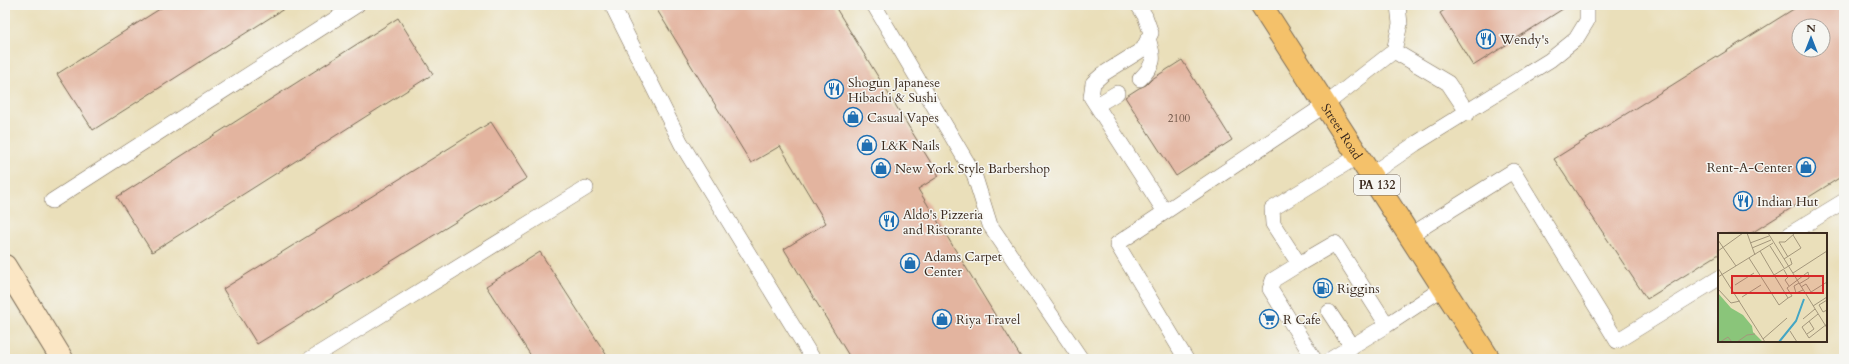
<svg xmlns="http://www.w3.org/2000/svg" width="1849" height="364" viewBox="0 0 1849 364" font-family="Cardo,serif">
<style>
.building{fill:#e3b49f;fill-rule:evenodd}
.lines{fill:none;stroke-linecap:round;stroke-linejoin:round}
.lane-casing{stroke:#786955;stroke-width:16}
.secondary-casing{stroke:#786955;stroke-width:24}
.primary-casing{stroke:#786955;stroke-width:24}
.lane{stroke:#fff;stroke-width:15}
.secondary{stroke:#fbe6c4;stroke-width:22}
.primary{stroke:#f4c16b;stroke-width:22}
.labels{text-anchor:middle;stroke-width:3;stroke-linejoin:round;paint-order:stroke}
.number-label{font-size:11px;fill:#654c3e}
.shield{fill:#f6f6f2;stroke:#73675e;stroke-width:1}
.shield-label{font-size:12px;font-weight:bold;fill:#3b2a1e}
.poi-label{font-size:13px;fill:#3b2a1e;stroke:#f6f6f2;text-anchor:start}
.street-label{font-size:13px;fill:#3b2a1e;stroke:#f6f6f2}
.inset-river{fill:none;stroke:#44a6c4;stroke-width:2}
.inset-road{fill:none;stroke:#a4977c;stroke-width:1}
.view{fill:#d62828;fill-opacity:0.15;stroke:#d62828;stroke-width:2}
.inset-edge{fill:none;stroke:#3b2a1e;stroke-width:2}
</style>
<rect width="100%" height="100%" fill="#f6f6f2"/>
<filter id="ink" filterUnits="userSpaceOnUse"><feTurbulence type="fractalNoise" baseFrequency=".025" numOctaves="2"/><feDisplacementMap in="SourceGraphic" scale="8" xChannelSelector="R" yChannelSelector="G"/><feConvolveMatrix kernelMatrix="1 2 1 2 8 2 1 2 1" color-interpolation-filters="sRGB"/></filter>
<filter id="wash" filterUnits="userSpaceOnUse"><feTurbulence type="fractalNoise" baseFrequency=".012" numOctaves="4" result="noise"/><feDisplacementMap in="SourceGraphic" scale="16" xChannelSelector="R" yChannelSelector="G"/><feGaussianBlur stdDeviation="0.9" result="paint"/><feColorMatrix in="noise" values="0 0 0 0 0 0 0 0 0 0 0 0 0 0 0 0 0 1.4 0 .05"/><feComposite in="paint" operator="in"/></filter>
<g filter="url(#wash)">
<rect width="100%" height="100%" fill="#eadfba"/>
<g id="blocks">
<!-- building -->
<path class="building" d="M166,5H290L93,130L57,74Z
M654,5H834L939,176L918,189L1022,359H851L784,249L826,223L780,146L751,163Z
M1452,5H1569L1473,66L1440,13Z
M1800,5H1844V175L1750,234H1719V254L1647,299L1554,159ZM1799,26H1823V50H1799Z
M398,18L433,74L152,252L117,197Z
M1182,60L1232,140L1176,176L1125,97L1139,88L1146,85L1152,79Z
M491,122L527,178L257,344L223,289Z
M540,252L609,359H533L486,286Z"/>
</g>
</g>
<g filter="url(#ink)">
<use href="#blocks" fill-opacity="0" stroke="#786955" stroke-width="1"/>
<g class="lines">
<defs>
<path id="lane" d="M612,5L681,143L813,359
M874,5L974,174L990,225L1081,359
M1138,5L1145,16L1151,33L1143,49L1103,74L1093,83L1091,97L1165,212
M1394,51L1448,83L1468,113
M1140,79C1156,63 1154,59 1148,38
M1097,105L1117,93
M1370,175L1415,144L1550,60L1576,39L1587,21V5
M52,201L357,5
M1790,234L1844,201
M1409,236L1513,171L1617,341L1719,278
M1299,264L1335,243L1387,325
M1329,312L1352,347
M310,359L586,188
M1186,359L1117,244L1325,105L1394,51L1400,24L1398,5
M1314,359L1270,289L1273,280L1299,264L1273,224L1272,209L1358,156
M1331,359L1387,325L1443,288"/>
<path id="secondary" d="M5,266L62,359"/>
<g id="primary">
<path id="s1" d="M1261,5L1489,359"/>
</g>
</defs>
<!-- lane casing -->
<use href="#lane" class="lane-casing"/>
<!-- secondary casing -->
<use href="#secondary" class="secondary-casing"/>
<!-- primary casing -->
<use href="#primary" class="primary-casing"/>
<!-- lane -->
<use href="#lane" class="lane"/>
<!-- secondary -->
<use href="#secondary" class="secondary"/>
<!-- primary -->
<use href="#primary" class="primary"/>
</g>
</g>
<!-- icons -->
<defs>
<symbol id="restaurant-ring" viewBox="-11 -11 22 22"><circle r="9.5" fill="#f6f6f2" stroke="#1f6fb2" stroke-width="1.5"/><path d="M-5-6h1v4h1v-4h1v4h1v-4h1v5L-1.5 .5V6h-2V.5L-5-1ZM5-6V6H3V1.5H1.5Q1.5-4 5-6Z" fill="#1f6fb2"/></symbol>
<symbol id="shop-ring" viewBox="-11 -11 22 22"><circle r="9.5" fill="#f6f6f2" stroke="#1f6fb2" stroke-width="1.5"/><path d="M-5-2.5h2.3a2.7 3.5 0 0 1 5.4 0H5L5.5 6h-11ZM-1.5-2.5h3a1.5 2.3 0 0 0-3 0Z" fill="#1f6fb2"/></symbol>
<symbol id="fuel-ring" viewBox="-11 -11 22 22"><circle r="9.5" fill="#f6f6f2" stroke="#1f6fb2" stroke-width="1.5"/><path d="M-5.5-6h7V0h2V4h1.3V-2.5L3-4.5l.8-.8L6-3V5H2.5V1h-1V6h-7ZM-4.2-4.7v3.2H.2V-4.7Z" fill="#1f6fb2"/></symbol>
<symbol id="supermarket-ring" viewBox="-11 -11 22 22"><circle r="9.5" fill="#f6f6f2" stroke="#1f6fb2" stroke-width="1.5"/><path d="M-6-5.5h2.5l.6 2H6L4.5 2H-2.5L-4.4-4H-6ZM-1.5 3.2a1.3 1.3 0 1 0 .1 0ZM3 3.2a1.3 1.3 0 1 0 .1 0Z" fill="#1f6fb2"/></symbol>
</defs>
<g fill-rule="evenodd">
<use href="#restaurant-ring" x="1475" y="28" width="22" height="22"/>
<use href="#restaurant-ring" x="823" y="78" width="22" height="22"/>
<use href="#shop-ring" x="842" y="106" width="22" height="22"/>
<use href="#shop-ring" x="856" y="134" width="22" height="22"/>
<use href="#shop-ring" x="1795" y="156" width="22" height="22"/>
<use href="#shop-ring" x="870" y="157" width="22" height="22"/>
<use href="#restaurant-ring" x="1732" y="190" width="22" height="22"/>
<use href="#restaurant-ring" x="878" y="210" width="22" height="22"/>
<use href="#shop-ring" x="899" y="252" width="22" height="22"/>
<use href="#fuel-ring" x="1312" y="277" width="22" height="22"/>
<use href="#shop-ring" x="931" y="308" width="22" height="22"/>
<use href="#supermarket-ring" x="1258" y="308" width="22" height="22"/>
</g>
<g class="labels">
<!-- number labels -->
<g class="number-label">
<text x="1179" y="122">2100</text>
</g>
<!-- shield labels -->
<rect class="shield" x="1354" y="175" width="46" height="20" rx="3"/>
<g class="shield-label">
<text x="1377" y="189">PA 132</text>
</g>
<!-- poi labels -->
<g class="poi-label">
<text x="1500" y="44">Wendy's</text>
<text x="848" y="87">Shogun Japanese<tspan x="848" dy="15">Hibachi &amp; Sushi</tspan></text>
<text x="867" y="122">Casual Vapes</text>
<text x="881" y="150">L&amp;K Nails</text>
<text x="1792" y="172" text-anchor="end">Rent-A-Center</text>
<text x="895" y="173">New York Style Barbershop</text>
<text x="1757" y="206">Indian Hut</text>
<text x="903" y="219">Aldo's Pizzeria<tspan x="903" dy="15">and Ristorante</tspan></text>
<text x="924" y="261">Adams Carpet<tspan x="924" dy="15">Center</tspan></text>
<text x="1337" y="293">Riggins</text>
<text x="956" y="324">Riya Travel</text>
<text x="1283" y="324">R Cafe</text>
</g>
<!-- street labels -->
<g class="street-label">
<text dy="5" stroke="none"><textPath href="#s1" startOffset="150">Street Road</textPath></text>
</g>
</g>
<!-- overview -->
<g transform="translate(1718 233)">
<rect width="109" height="109" fill="#eadfba"/>
<path d="M0,60L13,75L25,82L34,93L35,99L45,109H0Z" fill="#8ac57a"/>
<path class="inset-river" d="M61,109L78,88L86,66"/>
<path class="inset-road" d="M29,0L37,22M50,0L109,95M0,7L18,33M32,10L51,3M52,13L66,35M34,15L53,7M0,18L25,0M42,18L56,42L74,31L72,25M70,24L61,9H67L77,0M31,25L61,72L70,65M66,26L83,15L75,2M0,35L47,109M66,37L70,44L67,47L71,53M75,40L109,18M56,42L70,65L74,63L69,55L90,39L91,45L81,51M0,44L55,10M81,50L76,53L78,60L85,57M17,52L36,40M83,54L88,51L93,59L109,49M0,56L13,70L22,68M24,64L43,52M109,67L101,72L105,79L109,77M95,73L109,64M100,81L84,94L91,105L109,91M85,86L97,76M72,98L79,109M89,101L96,96L91,88M45,106L69,85M2,109L10,104L14,109M19,109L29,102L37,101"/>
<path class="view" d="M14,43H105V60H14Z"/>
<rect width="109" height="109" class="inset-edge"/>
</g>
<!-- margin -->
<rect width="1849" height="364" fill="none" stroke="#f6f6f2" stroke-width="20"/>
<!-- north arrow -->
<g transform="translate(1811 38)"><circle r="19" fill="#f6f6f2" stroke="#aba49d"/>
<path d="M0-3L7 15L0 10L-7 15Z" fill="#1f6fb2"/>
<text y="-6" font-size="11" font-weight="bold" text-anchor="middle" fill="#3b2a1e">N</text>
</g>
</svg>
